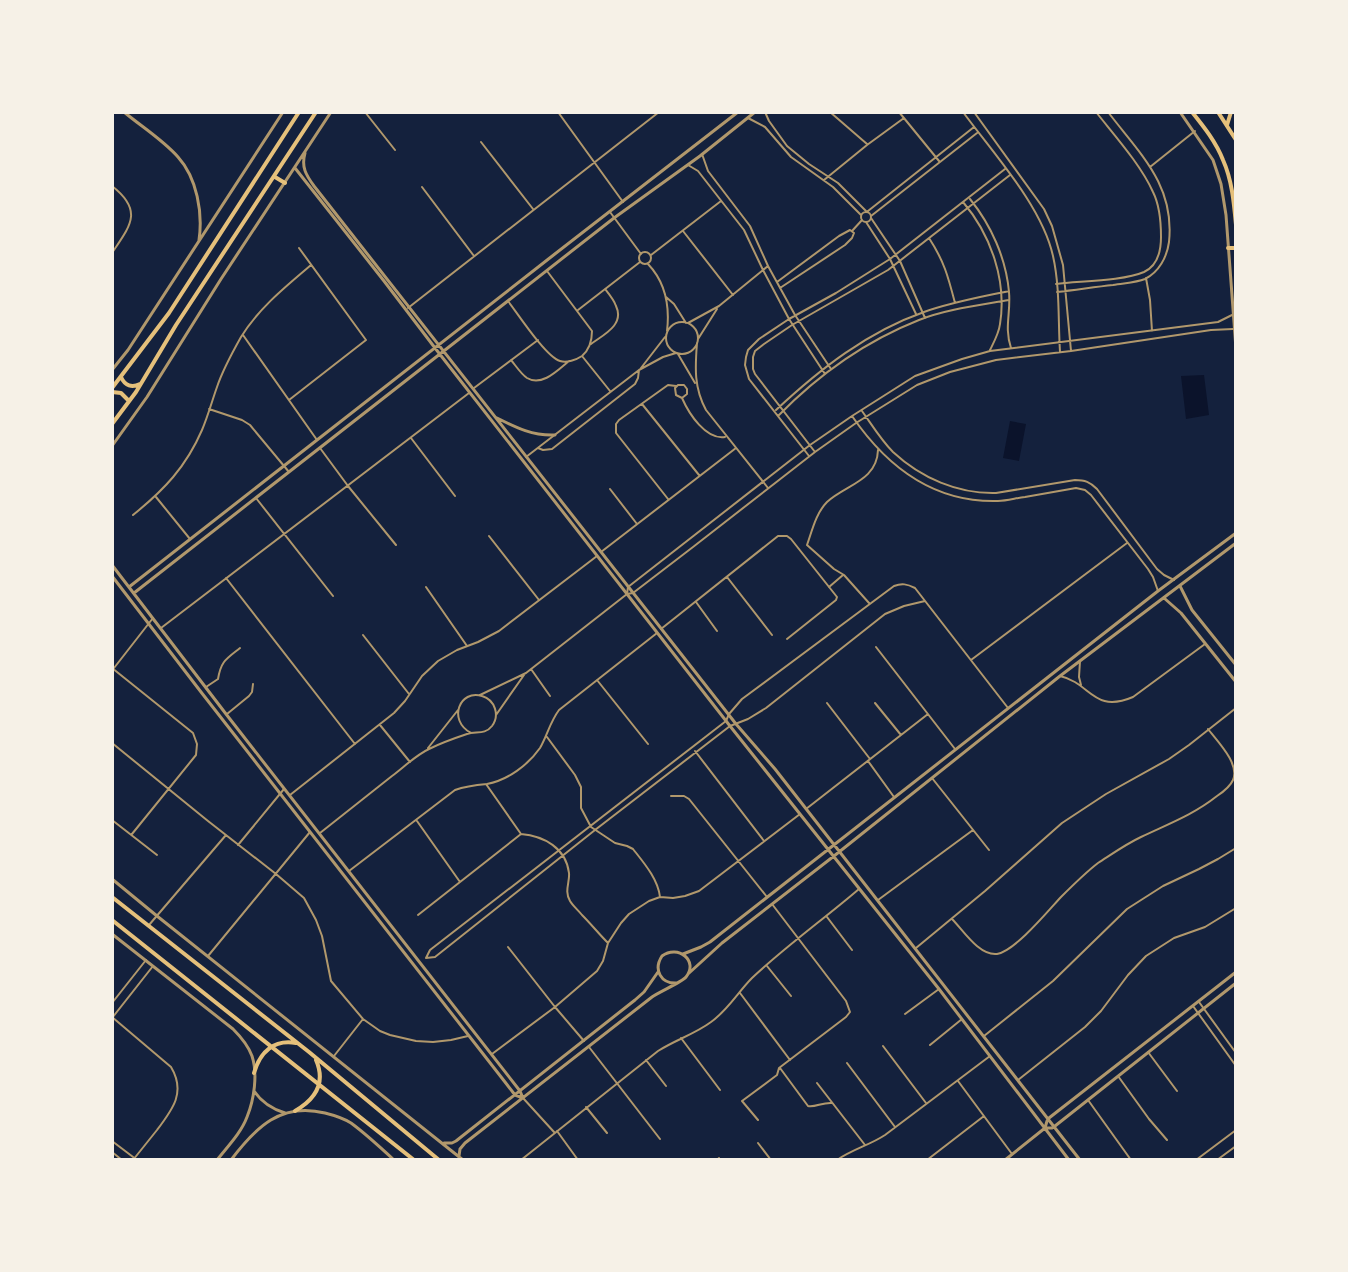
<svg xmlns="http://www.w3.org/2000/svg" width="1348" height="1272" viewBox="0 0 1348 1272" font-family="'Titillium Web',sans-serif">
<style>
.water{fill:#0b132b}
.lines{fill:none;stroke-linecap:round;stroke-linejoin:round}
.minor{stroke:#b1986c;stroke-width:2}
.tertiary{stroke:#b1986c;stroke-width:3}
.secondary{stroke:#e5c07b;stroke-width:4}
.primary{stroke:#e5c07b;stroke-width:4}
</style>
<rect width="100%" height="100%" fill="#14213d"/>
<!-- water -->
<path class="water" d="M1204,375L1209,415L1186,419L1181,376Z
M1010,421L1026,424L1019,461L1003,458Z"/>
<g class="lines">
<!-- minor -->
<path class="minor" d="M365,112L395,150
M558,112L623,202
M765,112L769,121L787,146L809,164L838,183L867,212
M830,112L867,144
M899,112L939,161
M963,112C993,153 1042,206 1053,256C1060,287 1058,320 1060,352
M974,112L1044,209L1052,226L1063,265L1071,351
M748,118L765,127L791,157L833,187L861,215
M481,142L533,209
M702,154L708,171L750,226L768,266L795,315L831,369
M688,165L698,171L744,230L763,270L789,319L825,374
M1150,167L1195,131
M824,180L867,145L904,118
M112,186C144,211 130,226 112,253
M422,187L474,256
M970,199C991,225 1006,258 1009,292C1011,313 1004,327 1011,348
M963,202C991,235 1007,281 1000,324C999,333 994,342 990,350
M868,211L974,127
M861 217a5 5 0 1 1 10 0a5 5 0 1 1-10 0Z
M610,212L641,254
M871,216L977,133
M871,218L900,261L925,318
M866,222L890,259L916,314
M683,231L733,295
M852,231L862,220
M929,238C944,261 948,276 955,303
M639 258a6 6 0 1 1 12 0a6 6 0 1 1-12 0Z
M651,255L721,201
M648,264C666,283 670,306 667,331
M1146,278L1150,300L1152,331
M777,282L839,236L850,230L854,233L852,238L845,245L780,288
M1056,284C1080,281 1123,281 1144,272C1157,266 1161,251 1161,237C1161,221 1160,206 1153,192C1141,165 1115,136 1096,112
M1057,292C1076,290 1094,287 1113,285C1123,283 1135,283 1145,279C1159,272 1167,257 1169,242C1175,185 1140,154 1108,112
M666,297L674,304L686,323
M508,301C518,314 546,357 560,361C567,363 576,360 582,356C590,349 592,340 592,331L547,271
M408,308L659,112
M578,310L640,262
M666 338a16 16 0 1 1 32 0a16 16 0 1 1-32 0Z
M688,323L719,306L768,266
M243,335L317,440
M698,339L717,309
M697,343C695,368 694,388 706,410L768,488
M591,344C603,335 625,325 616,306C614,300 609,294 605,289
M678,354L695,383
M582,356L610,391
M511,360C516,366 521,374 527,378C542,387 558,370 569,361
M641,368L665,337
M474,388L538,340
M682,398L687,394V389L684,385H678L675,388L676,395L682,398C689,414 706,440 725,437
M289,400L366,340L299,248
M642,404L699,475
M209,409L242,420L250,425L289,472
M776,410C820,369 867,332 924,312C952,302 981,297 1009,291
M862,411C872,425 881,440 893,452C921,478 958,494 996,493L1075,480C1085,480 1090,482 1097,489L1157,569L1164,575L1174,580
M778,416C818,375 866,341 919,320C946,309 981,305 1009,300
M852,416C887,467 933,503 998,501C1007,501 1016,498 1025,497C1042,494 1059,491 1076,488L1085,490L1091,495L1148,569L1153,577L1158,591
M411,438L455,496
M320,448L348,486L396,545
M538,448L543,450L552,449L635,384L638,378L639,370
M815,452L755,374L753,369V357L755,351L764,344L792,325L888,270L1010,175
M809,456L749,379L745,365L746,357L748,350L759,339L789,319L836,293L890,259L1005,169
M526,457L639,370L663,357L676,353
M610,489L637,524
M156,497L190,539
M256,498L333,596
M668,499L616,433V424L619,420L668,385L676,386
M133,515C164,490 186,467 202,430C208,416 212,401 217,387C223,369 232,353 241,337C259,308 285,287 311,265
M489,536L539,600
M601,552L736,448
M727,577L772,635
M226,578L355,744
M426,587L467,646
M829,587L843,575
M627,594L628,587L810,445L852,416L915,376L962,359L990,351L1218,322L1232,315
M696,602L717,631
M869,603L844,575L834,569L807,545C812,531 816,513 827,502C845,485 877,481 878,450
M161,628L469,393
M661,629L778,536H787L791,539L837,597L836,600L787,639
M363,635L409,694
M876,647L955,749
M971,660L1127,543
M1080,661L1079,677L1081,685
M112,668L193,733L197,744L196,755L132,834
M114,668L153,618
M531,669L550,696
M1060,676C1091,683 1093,714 1133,697L1205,644
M597,680L648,744
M206,687L218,679C221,661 226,659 240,648
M480,695L526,673L627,594L633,593L693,547L815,452L856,423L917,385L950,372L996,360L1071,351L1211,330L1233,329
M827,703L870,759
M875,703L901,735
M227,714L249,696L252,692L253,684
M496,715L524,675
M380,725L410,762
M547,737L575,775L581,787V808L591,827L615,843L627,846L633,849C644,863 658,879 660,897
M112,743L208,821L276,874L304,898L316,920L322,936L331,981L363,1019L380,1031L390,1035L416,1041L433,1042L451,1040L468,1036
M428,748L458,710
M695,751L764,841
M868,761L894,797
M932,778L989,850
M486,784L521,834C544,836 566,848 569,873C570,882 564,891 570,901C573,906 578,910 582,915C591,924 599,934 608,943
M290,795L394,713L405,701L422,676L438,661L457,650L478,642L499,631L597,556
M671,796H684L689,799L767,897
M806,809L928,714
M112,820L157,855
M417,821L460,882
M320,833C344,814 368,795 392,776C404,767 416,755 429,749C441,743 455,738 467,734C476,731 485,735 492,726C500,715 495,700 482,696C460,689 447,720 471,733
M238,845L284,789
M349,871L455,790C466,786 476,785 487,784C508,780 528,765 540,748C547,736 550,722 559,710L657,633
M878,900L973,830
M418,915L521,834
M827,917L852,950
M952,919C963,930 979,956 997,954C1015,951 1048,911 1061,897C1073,885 1085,873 1098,863C1112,854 1126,844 1141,837C1168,824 1193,815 1217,796C1223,792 1230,787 1233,780C1240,764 1218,742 1208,729
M149,925L226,835
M508,947L555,1007L584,1041
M916,948L985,891L1062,823L1106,794L1169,759L1189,745L1236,708
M208,956L310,832
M426,958L430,950L726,721L729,714L742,699L894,586C902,583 907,584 915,588L1008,708
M426,958L435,957L595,830L730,726L748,719L766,708L885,614L904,606L925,601
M767,966L791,996
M740,993L790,1060
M1199,1002L1236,1053
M112,1003L146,960
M1193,1006L1236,1066
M905,1014L939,989
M112,1017L171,1067C186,1092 173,1109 157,1130C149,1140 141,1150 133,1160
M112,1018L153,966
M984,1036L1053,981L1127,909L1163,886L1199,869L1218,859L1236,848
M681,1038L720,1090
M930,1045L962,1019
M883,1046L926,1103
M589,1047L660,1139
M1148,1052L1177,1091
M492,1054L555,1007L597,971L603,961L608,943L621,923L629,914L649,901L660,897L673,898L685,896L699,891L800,814
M334,1056L363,1019
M646,1060L666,1086
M847,1063L895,1127
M780,1068L808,1106C814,1108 823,1102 832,1103
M1118,1076L1149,1119L1167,1140
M1018,1080L1085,1027L1101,1011L1128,975L1146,956L1174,938L1205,927L1236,908
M958,1081L1012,1154
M817,1083L865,1145
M523,1098L554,1132
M1088,1100L1131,1160
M586,1107L607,1133
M758,1120L742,1101L777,1075L779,1068L846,1017L850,1012L846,1001L772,904
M557,1131L578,1160
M112,1141L137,1160
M758,1143L771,1160
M112,1152L122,1160
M521,1160L658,1051C675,1040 695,1034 711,1022C728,1010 738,992 752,978C786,946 824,919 859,889
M717,1160L719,1158L720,1160
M837,1160C853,1149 870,1145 885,1135L990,1056
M927,1160L984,1116
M1196,1160L1236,1130
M1217,1160L1236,1146"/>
<!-- tertiary -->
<path class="tertiary" d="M124,112C142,127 163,140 178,157C197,178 203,213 199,240
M1180,112L1213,160L1221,184L1226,215L1236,349
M305,153C301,167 306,175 314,186L736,724L775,769L1080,1160
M295,168L384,281L435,348L730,726L939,989L1069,1160
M112,370L128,350L283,112
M497,418C517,428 533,436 555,435
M112,446L147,397L221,279L331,112
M112,565L226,714L520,1091L523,1098
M112,576L201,692L505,1082L515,1095L523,1098
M1180,586L1192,610L1236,665
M129,587L551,257L738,112
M134,593L614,218L700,156L755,112
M1164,598L1181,613L1236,682
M112,879L157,916L463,1160
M112,934L233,1029C241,1037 248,1045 252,1056C258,1074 254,1100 247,1117C241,1133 228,1146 217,1160
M683,954L701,947L710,942L1158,591L1236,533
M688,974L722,943L834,856L1060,676L1236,543
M254,1091C262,1103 272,1109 285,1113
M1046,1128H1052L1055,1126L1236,983
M444,1143H452L456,1141L635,1000L644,992L658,972
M459,1156L460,1149L465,1143L652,997C659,992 682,982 686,977C699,961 678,944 662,956C653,970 661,984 677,983
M231,1160C256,1127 281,1102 325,1113C333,1115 343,1118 351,1123C366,1134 380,1147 394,1160
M1005,1160L1045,1128L1047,1121L1049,1118L1236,972"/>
<!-- secondary -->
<path class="secondary" d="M1227,125L1231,112
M112,897L309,1052L439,1160
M112,920L414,1160
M254,1073C260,1052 274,1039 296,1043
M295,1111C316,1099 326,1083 316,1060"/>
<!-- primary -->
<path class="primary" d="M1192,112C1204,127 1216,142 1223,160C1232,180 1234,203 1236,225
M1218,112L1236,140
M275,177L285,183
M1228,248H1236
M121,377C125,386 132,388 140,384
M112,388L169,313L299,112
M112,392L121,393L129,401
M112,424L136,392L176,325L316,112"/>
</g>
<!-- border -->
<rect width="1348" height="1272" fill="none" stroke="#f6f1e7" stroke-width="228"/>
</svg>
